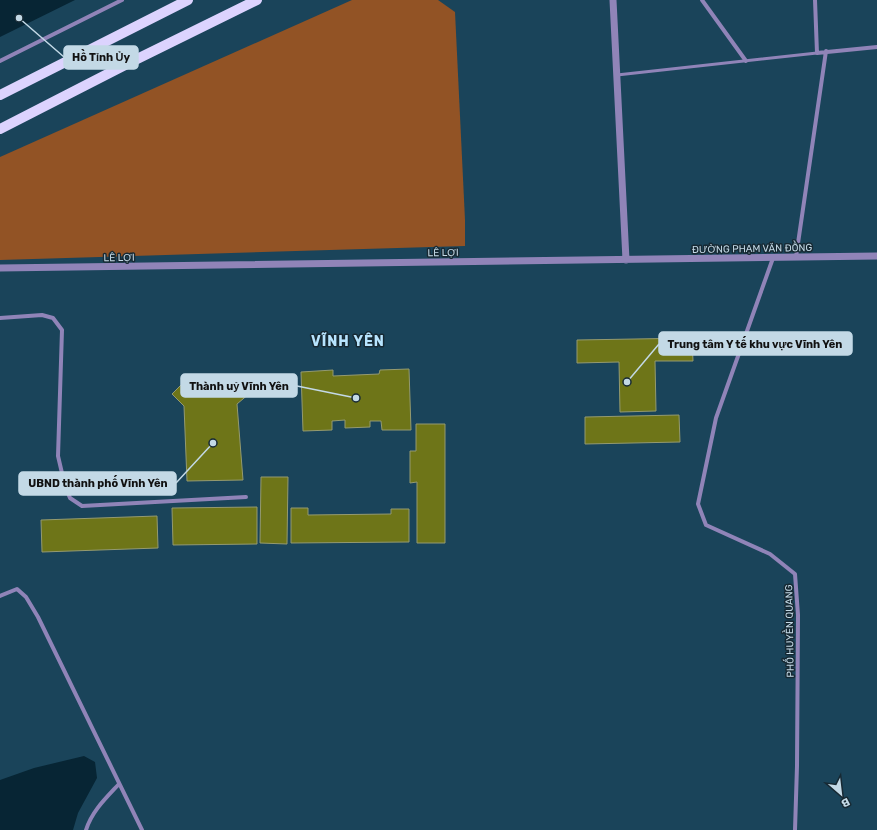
<svg xmlns="http://www.w3.org/2000/svg" width="877" height="830" viewBox="0 0 877 830" font-family="Rubik,sans-serif">
<style>
.green{fill:#925325}
.water{fill:#072534}
.building{fill:#6e7518;stroke:#949a70}
.lines{fill:none;stroke-linecap:round;stroke-linejoin:round}
.service{stroke:#9084b8;stroke-width:3}
.minor{stroke:#9084b8;stroke-width:4}
.tertiary{stroke:#9084b8;stroke-width:7}
.primary{stroke:#dcd3fe;stroke-width:10}
.labels{text-anchor:middle;stroke-width:3;stroke-linejoin:round;paint-order:stroke}
.street-label{font-size:10px;fill:#c3d9e6;stroke:#172933}
.district-label{font-size:14px;font-weight:bold;letter-spacing:1px;fill:#b7e4fe;stroke:#172933}
.leader{fill:none;stroke:#c3d9e6;stroke-width:1.5}
.callout-dot{fill:#c3d9e6;stroke:#172933;stroke-width:1.5}
.callout{fill:#c3d9e6;stroke:#c3d9e6;stroke-width:1.5}
.callout-label{font-size:11px;text-anchor:middle;font-weight:bold;fill:#111}
</style>
<rect width="100%" height="100%" fill="#1a445a"/>
<!-- green -->
<path class="green" d="M352,0H438L455,12L465,220V246L0,260V157Z"/>
<!-- water -->
<path class="water" d="M0,0H75L0,37Z
M84,756L95,762L97,778L78,813L73,830H0V780L34,768Z"/>
<!-- building -->
<path class="building" d="M692,338L693,361H655L656,411L620,412L619,362L577,363V340Z
M409,369L411,430H382L381,421H370V427L345,428V420L332,421V430L303,431L301,372L333,370V376L379,374L380,370Z
M240,379L250,393L237,404L243,480L187,481L184,406L172,394L182,384L191,392L198,387H222L226,392Z
M679,415L680,442L585,444V417Z
M416,424H445V543H417V482L410,483V451H416Z
M261,477H288L287,544L260,543Z
M257,507V544L173,545L172,508Z
M291,508H308V515L391,514V509H409V542L291,543Z
M157,516L158,548L42,552L41,520Z"/>
<g class="lines">
<!-- service -->
<path class="service" d="M617,75L817,53"/>
<!-- minor -->
<path class="minor" d="M702,0L746,61
M815,0L817,53L877,47
M0,61L122,0
M796,257L826,51
M773,258L716,418L698,504L706,525L770,554L795,574L798,615L797,766L795,830
M0,318L42,315L53,318L62,330L58,456L65,486L70,498L82,506L246,497
M0,596L17,589L26,597L38,617L142,830
M86,830C92,811 106,798 119,784"/>
<!-- tertiary -->
<path class="tertiary" d="M613,0L626,260
M0,268L877,256"/>
<!-- primary -->
<path class="primary" d="M0,95L188,0
M0,129L129,63L257,0"/>
</g>
<g class="labels">
<!-- street labels -->
<g class="street-label">
<text transform="translate(752 248) rotate(-1)" y="4">ĐƯỜNG PHẠM VĂN ĐỒNG</text>
<text transform="translate(443 252) rotate(-1)" y="4">LÊ LỢI</text>
<text transform="translate(119 257) rotate(-1)" y="4">LÊ LỢI</text>
<text transform="translate(789 631) rotate(-91)" y="4">PHỐ HUYỀN QUANG</text>
</g>
<!-- district labels -->
<g class="district-label">
<text x="348" y="346">VĨNH YÊN</text>
</g>
</g>
<!-- callouts -->
<path class="leader" d="M19 18L64 57M627 382L659 344M356 398L297 386M213 443L176 483"/>
<g class="callout-dot">
<circle cx="19" cy="18" r="4"/>
<circle cx="627" cy="382" r="4"/>
<circle cx="356" cy="398" r="4"/>
<circle cx="213" cy="443" r="4"/>
</g>
<g class="callout">
<rect x="64" y="46" width="74" height="23" rx="4"/>
<rect x="659" y="332" width="193" height="23" rx="4"/>
<rect x="181" y="374" width="116" height="23" rx="4"/>
<rect x="19" y="472" width="157" height="23" rx="4"/>
</g>
<g class="callout-label">
<text x="101" y="61">Hồ Tỉnh Ủy</text>
<text x="755" y="348">Trung tâm Y tế khu vực Vĩnh Yên</text>
<text x="239" y="390">Thành uỷ Vĩnh Yên</text>
<text x="98" y="487">UBND thành phố Vĩnh Yên</text>
</g>
<!-- north arrow -->
<g transform="translate(841 794) rotate(152)" stroke="#172933" stroke-width="3" paint-order="stroke">
<path d="M0-3L7 15L0 10L-7 15Z" fill="#c3d9e6"/>
<text y="-6" font-size="11" font-weight="bold" text-anchor="middle" fill="#c3d9e6">B</text>
</g>
</svg>
